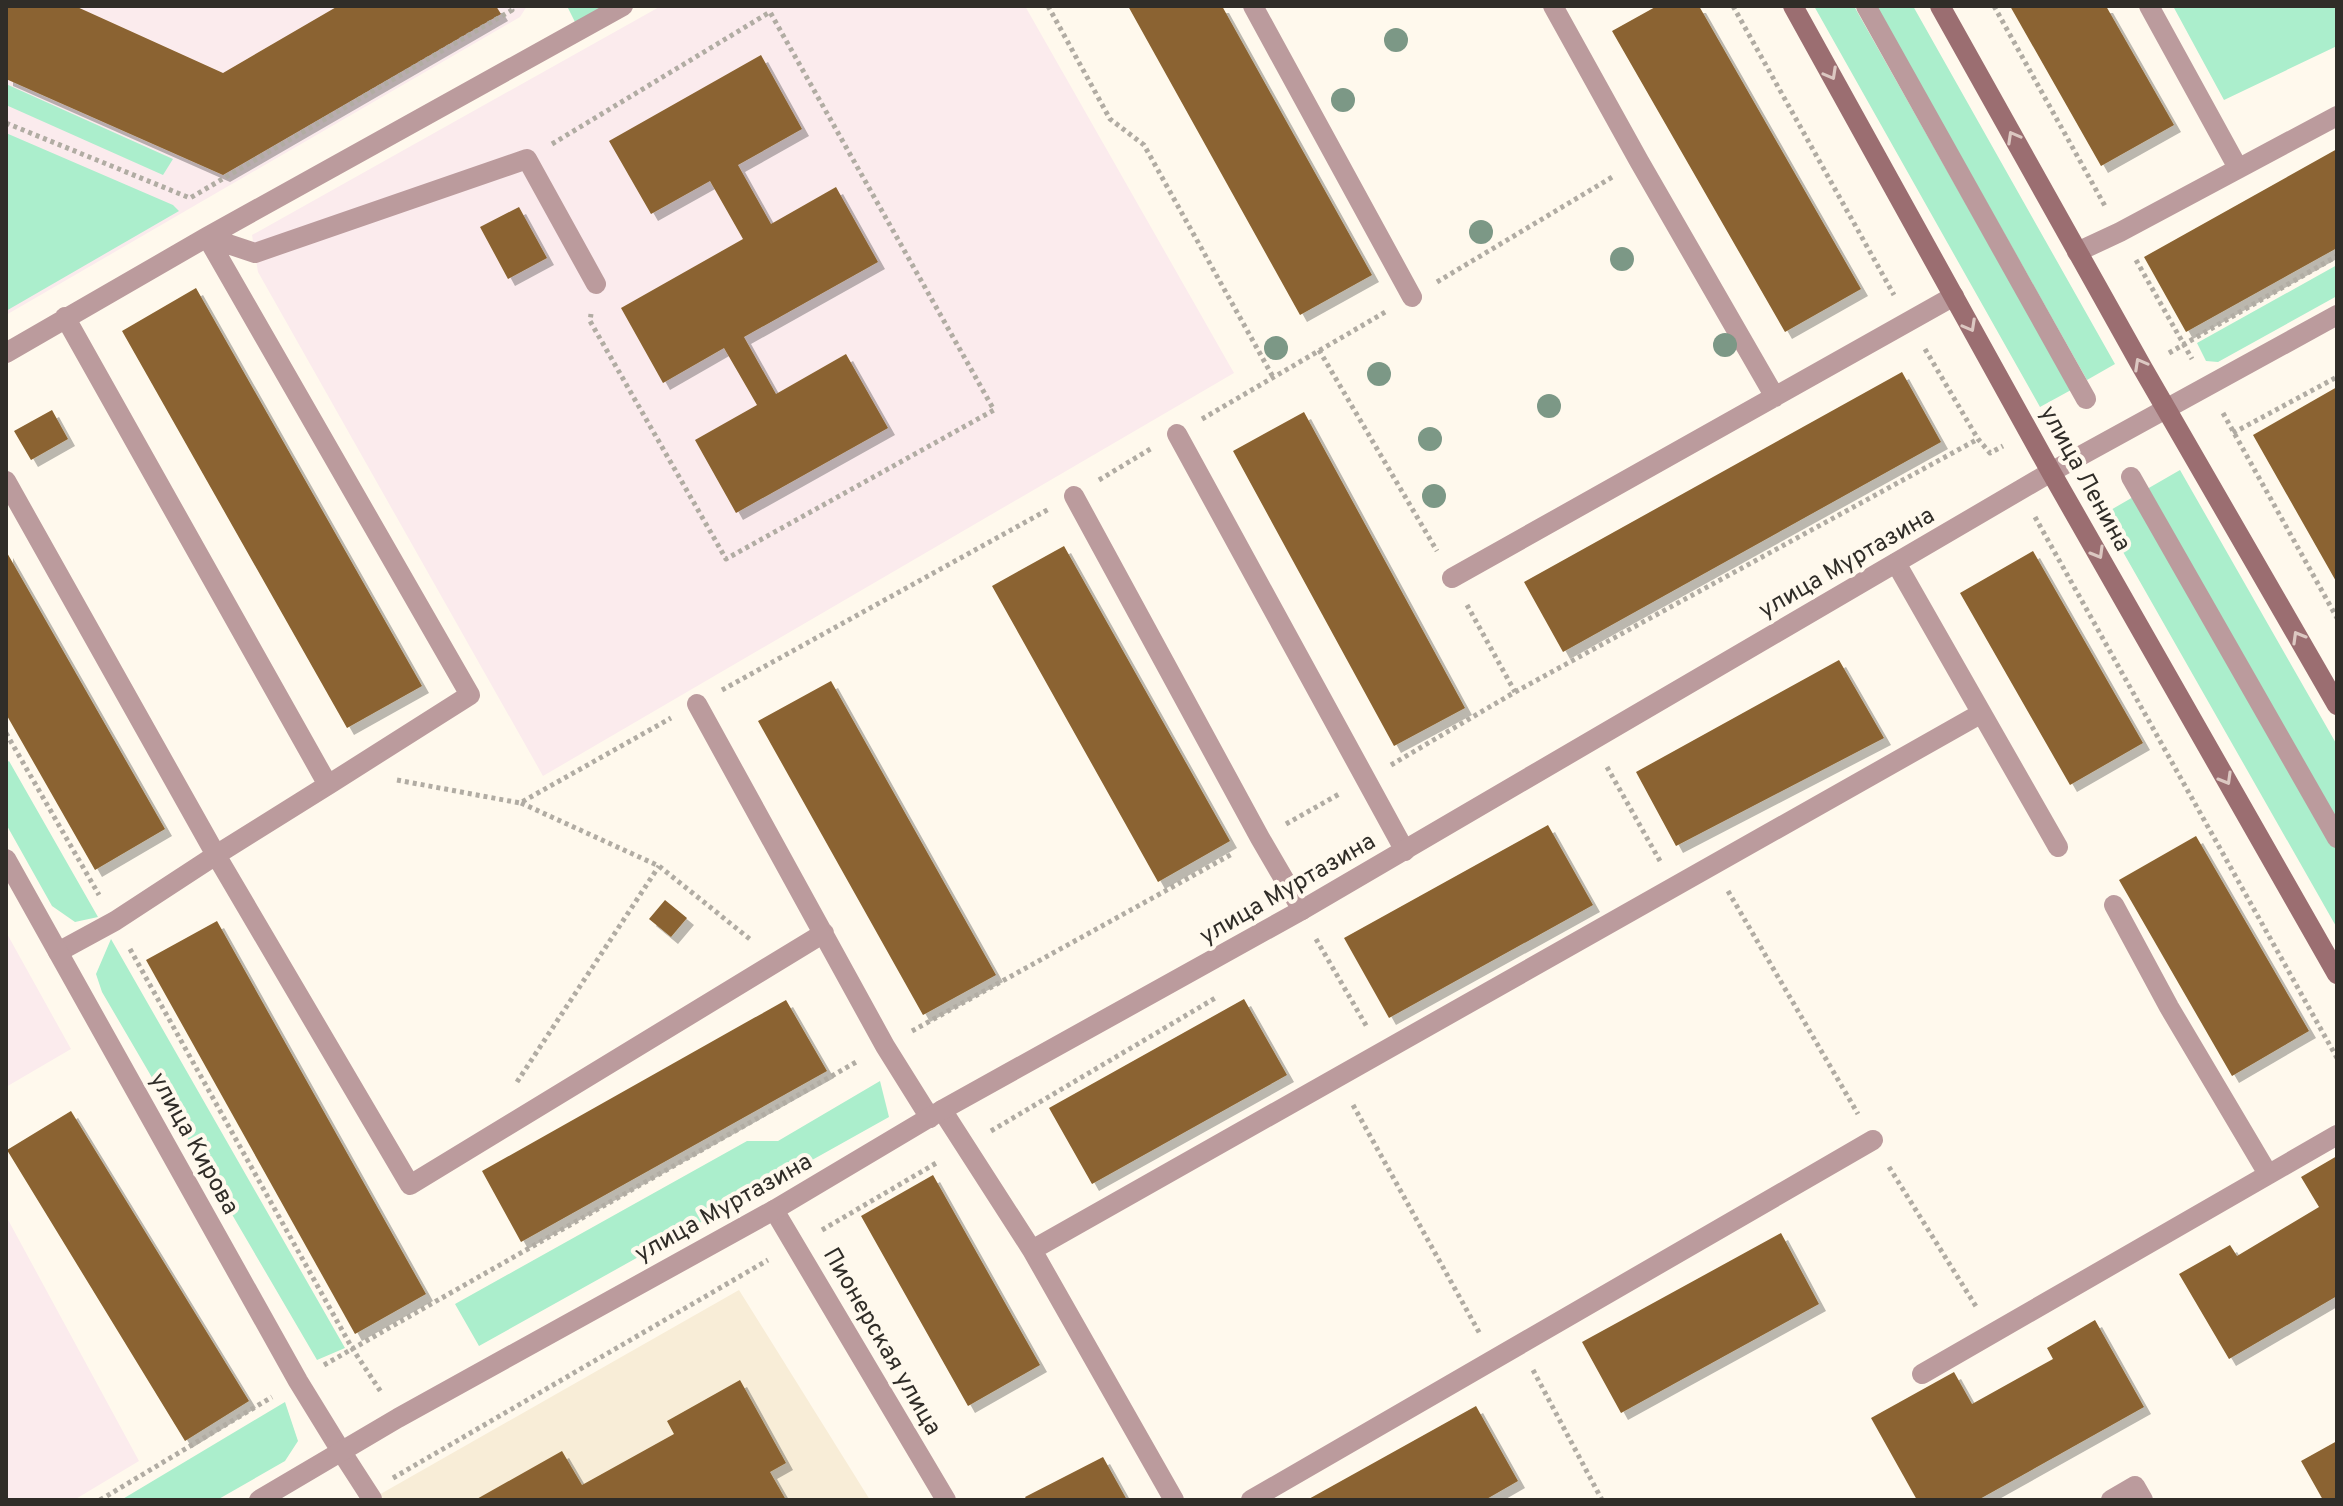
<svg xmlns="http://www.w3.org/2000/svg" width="2343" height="1506" viewBox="0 0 2343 1506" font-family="Overpass,sans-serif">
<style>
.built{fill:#f8edd7}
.education{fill:#fbebed}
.green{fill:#abeecc}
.building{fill:#8b6430;filter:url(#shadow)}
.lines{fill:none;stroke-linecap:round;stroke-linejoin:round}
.path{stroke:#b1aca3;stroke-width:5;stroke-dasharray:4 4;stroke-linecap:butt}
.service{stroke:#bb9b9d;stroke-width:20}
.pedestrian{stroke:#bb9b9d;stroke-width:20}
.minor{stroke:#bb9b9d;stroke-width:20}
.tertiary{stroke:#bb9b9d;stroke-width:20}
.secondary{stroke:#9b6e71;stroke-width:20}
.tree{fill:#7c9886}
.oneway{stroke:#dcc8c2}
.labels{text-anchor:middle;stroke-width:8;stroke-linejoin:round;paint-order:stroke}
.street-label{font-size:24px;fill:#302d28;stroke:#fff9ed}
</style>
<defs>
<filter id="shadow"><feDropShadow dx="7" dy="7" stdDeviation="0" flood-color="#0004"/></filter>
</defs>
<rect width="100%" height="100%" fill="#fff9ed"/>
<!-- built -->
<path class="built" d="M739,1290L870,1500H370Z"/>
<!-- education -->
<path class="education" d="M6,6H527L520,17L6,315Z
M661,6H1025L1234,373L543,776L258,272L252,235Z
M6,932L71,1049L6,1087Z
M6,1216L139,1461L74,1500H6Z"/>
<!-- green -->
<path class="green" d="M567,6H608L576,24Z
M1814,6H1854L2071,390L2040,407Z
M1876,6H1913L2115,364L2087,380Z
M2173,6H2337V46L2224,100Z
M6,84L173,159L163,175L6,105Z
M6,133L173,205L179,211L6,311Z
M2337,265V296L2218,362L2206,361L2197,343Z
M2180,470L2337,745V928L2102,515Z
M9,761L98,917L75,922L52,906L6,824V763Z
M111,939L345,1348L317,1360L102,992L96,974Z
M880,1081L889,1117L479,1346L455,1304L747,1141H778Z
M285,1402L298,1441L285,1461L217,1500H121Z"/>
<!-- building -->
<path class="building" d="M6,6H75L223,73L338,6H496L501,14L223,175L6,79Z
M1128,6H1222L1372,275L1300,315Z
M1657,6H1699L1861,289L1785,332L1612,31Z
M2010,6H2106L2174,125L2101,166Z
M761,55L802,129L738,165L771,224L836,187L878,262L744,337L776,394L846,354L888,428L736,513L695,440L757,405L724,348L663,383L621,308L743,239L710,181L651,214L609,141Z
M2337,149V248L2186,332L2144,257Z
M519,207L547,258L508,279L480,227Z
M196,288L422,686L347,728L122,331Z
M1902,372L1941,442L1563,652L1524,582Z
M2337,387V583L2253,435Z
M52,410L68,439L31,460L14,431Z
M1304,412L1465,708L1394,746L1233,451Z
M1064,546L1230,841L1158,882L992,586Z
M6,551L165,829L95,870L6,714Z
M2033,551L2143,743L2070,785L1960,593Z
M1839,660L1884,738L1676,846L1636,772Z
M831,681L996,975L923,1015L758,721Z
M1548,825L1593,905L1389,1018L1344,938Z
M2196,836L2309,1031L2232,1076L2119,880Z
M665,900L687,918L671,937L649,919Z
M217,921L426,1294L355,1334L146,960Z
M1244,999L1287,1075L1092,1184L1049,1108Z
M786,1000L827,1071L521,1242L482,1171Z
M71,1111L249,1401L185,1441L7,1150Z
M2337,1156V1296L2229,1359L2179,1274L2230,1245L2237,1256L2319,1207L2301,1177Z
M933,1175L1040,1365L968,1406L861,1216Z
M1781,1233L1819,1304L1621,1413L1582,1342Z
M2095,1320L2144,1407L1978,1500H1917L1871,1418L1954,1372L1972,1404L2053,1359L2047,1348Z
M740,1380L786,1463L770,1472L786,1500H475L562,1451L582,1485L674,1434L667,1421Z
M1476,1406L1518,1481L1485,1500H1307Z
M2337,1441V1500H2323L2301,1461Z
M1103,1457L1127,1500H1027L1025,1497Z"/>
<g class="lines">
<!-- path -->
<path class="path" d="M1048,6L1110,119L1144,145L1273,377
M1733,6L1894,295
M1994,6L2105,206
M6,123L190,198L512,10L510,6
M552,144L770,12L994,410L726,559L590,321L591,314
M2136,260L2192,359
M1437,282L1614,176
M1925,349L1978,439L1990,453L2003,446
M1319,350L1437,551
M2169,353L2337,256
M2223,413L2337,618
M1202,419L1387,311
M2233,433L2337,377
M1099,480L1152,448
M2035,517L2337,1058
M1467,605L1515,692
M722,690L1049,509
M6,733L99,895
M1391,765L1515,692L1978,439
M1607,767L1660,861
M397,780L520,803L671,718
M521,803L659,866L751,940
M1286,824L1341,793
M1728,891L1858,1114
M1316,939L1367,1027
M130,949L352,1348L381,1392
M912,1031L1232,854
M517,1082L659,866
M1353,1105L1480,1334
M991,1131L1217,997
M1889,1167L1977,1308
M822,1230L938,1162
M324,1365L858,1061
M1533,1370L1602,1500
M393,1478L768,1260
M100,1500L272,1397"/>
<!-- service -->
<path class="service" d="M1253,6L1412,297
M1553,6L1639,161L1775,397
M2149,6L2238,168
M207,237L470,695L328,785
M207,237L255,253L527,159L596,284
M2077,252L2120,232L2337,116
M65,317L328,785L216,855L410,1185L824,933
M6,353L207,237L623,6
M1177,434L1405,851
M6,481L216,855L115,921L58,952
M1074,496L1260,838L1302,910
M1896,563L2058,847
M1452,578L1954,296
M697,704L885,1046L930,1118
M2114,905L2169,1007L2268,1174
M942,1110L1032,1250
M1922,1374L2337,1135
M341,1451L372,1499
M1174,1500L1032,1250L1980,714
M1251,1500L1873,1140
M2111,1500L2135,1486L2143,1500"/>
<!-- pedestrian -->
<path class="pedestrian" d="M1866,6L2086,399
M2131,477L2337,838"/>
<!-- minor -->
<path class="minor" d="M6,859L298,1381L341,1451
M774,1210L946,1500"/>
<!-- tertiary -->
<path class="tertiary" d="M259,1500L398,1418L774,1210L942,1110L1302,910L2051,472L2337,315"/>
<!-- secondary -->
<path class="secondary" d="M1793,6L2051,472L2337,974
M1940,6L2142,367L2337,705"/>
</g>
<!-- trees -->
<g class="tree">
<circle cx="1396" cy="40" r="12"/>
<circle cx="1343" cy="100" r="12"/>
<circle cx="1481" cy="232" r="12"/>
<circle cx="1622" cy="259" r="12"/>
<circle cx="1725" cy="345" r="12"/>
<circle cx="1276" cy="348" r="12"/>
<circle cx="1379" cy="374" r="12"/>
<circle cx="1549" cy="406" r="12"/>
<circle cx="1430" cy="439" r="12"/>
<circle cx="1434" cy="496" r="12"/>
</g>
<!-- one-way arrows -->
<defs><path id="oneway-chevron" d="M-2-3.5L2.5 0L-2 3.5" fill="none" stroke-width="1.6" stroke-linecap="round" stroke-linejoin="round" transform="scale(2)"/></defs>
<g class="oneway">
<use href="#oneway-chevron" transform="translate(1831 74) rotate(61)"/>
<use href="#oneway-chevron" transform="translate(2013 137) rotate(-119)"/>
<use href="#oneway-chevron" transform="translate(1970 326) rotate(61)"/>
<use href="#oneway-chevron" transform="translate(2140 364) rotate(-119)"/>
<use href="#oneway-chevron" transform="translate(2098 553) rotate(60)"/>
<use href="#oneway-chevron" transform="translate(2298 637) rotate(-120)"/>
<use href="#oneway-chevron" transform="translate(2226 779) rotate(60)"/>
</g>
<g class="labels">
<!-- street labels -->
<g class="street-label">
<text transform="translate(2086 478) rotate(61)" y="8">улица Ленина</text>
<text transform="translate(1846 562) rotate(-30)" y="8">улица Муртазина</text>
<text transform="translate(1287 888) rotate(-30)" y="8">улица Муртазина</text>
<text transform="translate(195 1143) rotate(61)" y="8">улица Кирова</text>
<text transform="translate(723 1207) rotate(-29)" y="8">улица Муртазина</text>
<text transform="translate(883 1341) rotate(60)" y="8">Пионерская улица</text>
</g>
</g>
<!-- border -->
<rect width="2343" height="1506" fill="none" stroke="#302d28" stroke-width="16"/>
</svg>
